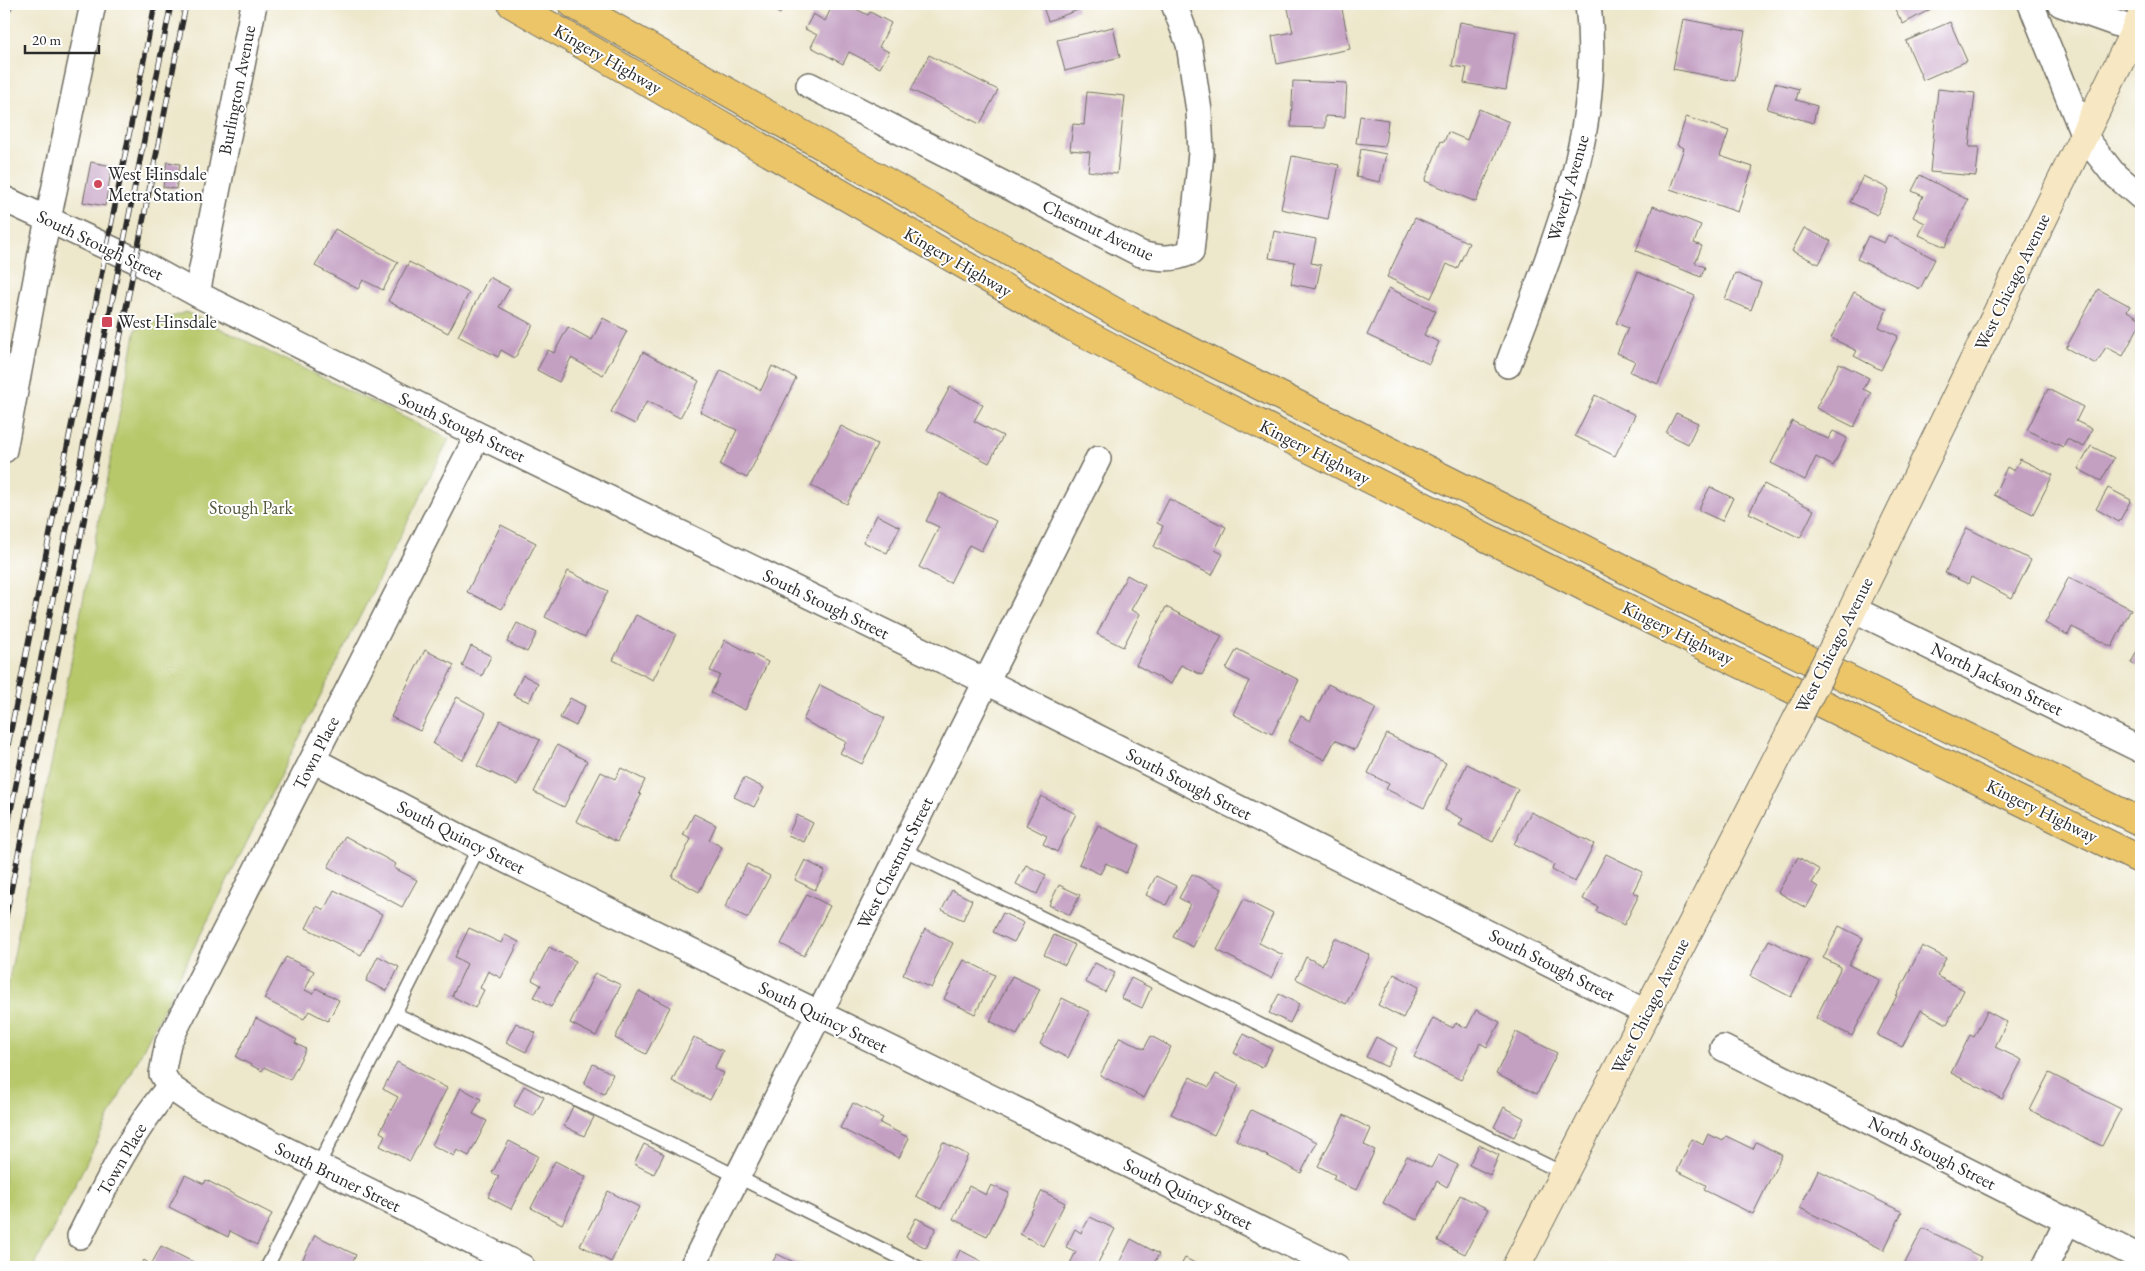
<svg xmlns="http://www.w3.org/2000/svg" width="2145" height="1271" viewBox="0 0 2145 1271" font-family="'EB Garamond',serif">
<style>
.green{fill:#b7c86b;stroke:#717a4b}
.building{fill:#c39fc2}
.lines{fill:none;stroke-linecap:round;stroke-linejoin:round}
.service-casing{stroke:#6f6d63;stroke-width:15}
.minor-casing{stroke:#6f6d63;stroke-width:28}
.secondary-casing{stroke:#6f6d63;stroke-width:30}
.motorway-casing{stroke:#6f6d63;stroke-width:30}
.service{stroke:#fff;stroke-width:12}
.minor{stroke:#fff;stroke-width:25}
.secondary{stroke:#f7e8c3;stroke-width:28}
.motorway{stroke:#ecc569;stroke-width:28}
.rail-casing{stroke:#2b2b2b;stroke-width:5.5}
.rail{stroke:#fff;stroke-width:4;stroke-dasharray:11;stroke-linecap:butt}
.secondary-bridge-casing{stroke:#6f6d63;stroke-width:30;stroke-linecap:butt}
.secondary-bridge{stroke:#f7e8c3;stroke-width:28}
.poi-dot{fill:#d1495b;stroke:#fff;stroke-width:2}
.labels{text-anchor:middle;stroke-width:4;stroke-linejoin:round;paint-order:stroke}
.street-label{font-size:18px;fill:#2b2b2b;stroke:#fff}
.poi-label{font-size:18px;fill:#2b2b2b;stroke:#fff;text-anchor:start}
.park-label{font-size:18px;fill:#555a3e;stroke:#fff}
</style>
<rect width="100%" height="100%" fill="#fff"/>
<filter id="ink" filterUnits="userSpaceOnUse"><feTurbulence type="fractalNoise" baseFrequency=".02" numOctaves="2"/><feDisplacementMap in="SourceGraphic" scale="10" xChannelSelector="R" yChannelSelector="G"/><feConvolveMatrix kernelMatrix="1 2 1 2 8 2 1 2 1" color-interpolation-filters="sRGB"/></filter>
<filter id="wash" filterUnits="userSpaceOnUse"><feTurbulence type="fractalNoise" baseFrequency=".0096" numOctaves="4" result="noise"/><feDisplacementMap in="SourceGraphic" scale="20" xChannelSelector="R" yChannelSelector="G"/><feGaussianBlur stdDeviation="1.12" result="paint"/><feColorMatrix in="noise" values="0 0 0 0 0 0 0 0 0 0 0 0 0 0 0 0 0 1.4 0 .05"/><feComposite in="paint" operator="in"/></filter>
<g filter="url(#wash)">
<rect width="100%" height="100%" fill="#ede7cb"/>
<!-- green -->
<path class="green" d="M186,312L449,439L34,1267H4V1006L136,329Z"/>
<g id="blocks">
<!-- building -->
<path class="building" d="M4,4H14L4,23Z
M761,4H785L780,14Z
M833,4H846L868,15L870,12L891,23L879,47L889,52L880,68L849,52L843,64L811,47L817,35L805,29L813,14L825,21Z
M1042,4H1076L1078,10L1048,21Z
M1287,4H1341L1350,49L1277,64L1272,36L1293,32Z
M1892,4H1940L1903,24Z
M1683,19L1745,31L1735,81L1673,69Z
M1460,22L1516,32L1506,90L1464,83L1467,68L1452,66Z
M1950,22L1967,61L1923,80L1906,41Z
M1113,27L1120,57L1065,71L1057,40Z
M929,55L998,90L980,124L911,90Z
M1293,81L1347,83L1345,117L1325,116V128L1291,127Z
M1775,83L1799,89L1796,100L1817,106L1813,123L1767,109Z
M1938,89L1975,93L1969,147H1979L1976,176L1930,172Z
M1087,92L1125,96L1117,174L1088,171L1090,152L1070,150L1073,124L1084,125Z
M1479,109L1509,122L1476,202L1425,181L1441,141L1444,142L1448,132L1467,140Z
M1360,116L1388,120L1385,146L1356,143Z
M1686,117L1729,131L1720,156L1753,167L1738,212L1670,189L1684,148L1677,145Z
M1361,149L1386,154L1380,182L1356,177Z
M1292,156L1339,165L1328,219L1281,209Z
M91,162L112,166L105,206L83,202Z
M167,162L180,164L176,189L163,187Z
M1920,175L1968,200L1945,247L1919,235L1925,223L1913,217L1923,196L1912,191Z
M1863,176L1889,189L1877,215L1850,202Z
M1653,206L1701,225L1694,243L1702,246L1695,263L1705,267L1701,277L1636,251Z
M1415,218L1469,243L1457,269L1447,264L1431,298L1387,277Z
M1804,228L1831,241L1819,264L1792,251Z
M335,229L398,262L383,290L363,280L358,289L315,266Z
M1274,231L1316,239L1311,263L1321,265L1316,289L1291,284L1295,262L1269,258Z
M1888,235L1935,259L1920,289L1857,259L1868,236L1884,243Z
M409,262L469,293L448,333L388,301Z
M1638,272L1695,296L1658,384L1630,372L1635,361L1617,353L1628,328L1616,323Z
M1735,273L1761,283L1751,310L1725,299Z
M489,277L510,288L499,307L533,325L515,358L501,350L498,357L458,336Z
M1389,288L1436,311L1424,335L1439,342L1429,364L1367,335Z
M2098,289L2130,306L2127,311L2141,319V322L2123,356L2106,347L2096,364L2066,348Z
M1854,292L1887,309L1879,327L1898,336L1881,370L1854,356L1857,351L1831,338Z
M603,318L627,331L603,375L571,358L559,382L537,370L548,350L554,353L568,327L592,340Z
M643,352L699,381L680,418L647,401L635,424L611,412Z
M1839,363L1869,378L1863,389L1871,393L1854,427L1816,408Z
M772,366L796,378L747,478L720,465L737,430L700,412L721,370L761,390Z
M950,387L983,405L974,421L1003,436L989,463L927,430Z
M2048,389L2083,407L2076,421L2092,429L2084,447L2067,439L2063,447L2027,430Z
M1595,395L1635,415L1615,456L1575,436Z
M1676,413L1698,423L1688,444L1666,433Z
M1792,421L1828,439L1833,431L1847,438L1833,466L1816,457L1805,480L1771,463Z
M841,426L877,444L847,504L811,486Z
M2091,446L2114,458L2101,481L2078,469Z
M2020,459L2053,475L2033,514L1994,495L2007,467L2014,471Z
M1764,484L1814,510L1800,538L1749,513Z
M1710,487L1733,498L1722,521L1698,510Z
M2108,488L2131,500L2119,522L2096,509Z
M940,493L996,521L981,551L969,545L950,583L919,567L939,527L926,521Z
M1169,499L1226,527L1215,550L1223,554L1212,575L1154,547L1163,526L1157,523Z
M877,515L900,527L887,553L863,542Z
M501,525L536,543L502,609L467,592Z
M1967,528L2031,560L2012,598L1971,577L1968,584L1945,573Z
M568,571L608,591L585,637L545,617Z
M1127,575L1145,585L1131,610L1140,614L1123,647L1097,634Z
M2069,577L2131,609L2112,647L2072,627L2068,635L2045,623Z
M1166,607L1222,636L1202,675L1181,665L1171,684L1136,665Z
M636,615L676,634L653,680L613,660Z
M517,623L537,633L527,652L507,642Z
M725,640L768,662L745,710L711,693L720,675L710,671Z
M2141,643V668L2131,663Z
M471,646L491,656L482,676L462,666Z
M1237,649L1299,680L1272,734L1233,714L1249,681L1226,669Z
M425,650L454,665L420,731L391,717Z
M523,675L538,683L529,702L513,695Z
M1328,684L1376,708L1355,750L1335,740L1325,760L1288,741L1301,716L1310,721Z
M820,685L885,718L862,764L840,753L846,742L803,720Z
M457,697L486,713L463,760L433,744Z
M570,698L585,706L576,726L560,718Z
M500,720L540,740L517,785L477,766Z
M1387,734L1446,763L1424,808L1386,789L1389,784L1368,773Z
M557,745L587,761L564,807L534,792Z
M1467,764L1518,789L1493,842L1459,825L1463,819L1445,810Z
M621,768L645,780L639,793L641,795L617,842L576,821L601,772L615,779Z
M744,778L764,788L754,807L734,797Z
M1041,796L1076,814L1057,852L1043,844L1047,836L1026,825Z
M1531,812L1594,844L1575,882L1552,870L1554,864L1514,844Z
M694,814L716,825L709,840L722,847L699,892L672,877L691,839L683,835Z
M797,815L813,823L804,842L788,835Z
M1098,825L1139,845L1126,873L1106,863L1100,874L1079,864Z
M345,836L396,864L394,868L417,880L402,907L328,867Z
M1606,854L1643,872L1633,892L1639,895L1624,925L1596,911L1598,907L1583,899Z
M1798,857L1820,870L1812,883L1818,887L1806,908L1778,892Z
M805,860L825,871L815,890L795,880Z
M747,864L770,876L748,918L725,907Z
M1026,865L1046,875L1037,894L1016,884Z
M1192,874L1222,889L1193,947L1173,937L1190,904L1179,898Z
M1156,876L1176,886L1166,905L1146,895Z
M1059,885L1080,895L1070,915L1049,905Z
M334,890L382,914L361,955L306,928L317,906L324,910Z
M952,890L972,900L963,920L942,910Z
M807,894L830,906L804,956L781,944Z
M1244,899L1273,914L1259,943L1283,955L1271,978L1217,950Z
M1003,913L1024,923L1014,942L993,932Z
M1839,926L1863,938L1849,965L1880,980L1852,1036L1816,1018L1841,967L1823,958Z
M469,928L501,943L505,935L519,942L501,978L488,971L480,988L484,990L475,1008L452,996L467,964L455,957Z
M925,929L953,943L931,988L903,975Z
M1054,935L1075,945L1065,965L1044,955Z
M1335,938L1370,955L1346,1004L1296,979L1306,957L1322,965Z
M1769,940L1809,961L1791,997L1750,976Z
M1922,946L1946,958L1937,976L1964,990L1947,1024L1921,1010L1902,1047L1877,1035Z
M549,947L576,961L551,1007L534,997L541,985L532,980Z
M378,956L399,967L387,991L366,981Z
M286,957L314,971L305,990L313,994L316,988L339,1000L328,1021L309,1011L304,1019L264,999Z
M964,960L995,975L975,1014L944,999Z
M1095,963L1115,973L1105,992L1085,982Z
M595,973L621,985L596,1036L570,1023Z
M1394,974L1419,987L1403,1018L1378,1005Z
M1012,976L1040,989L1017,1035L990,1021Z
M1131,978L1151,988L1142,1008L1121,998Z
M639,991L670,1007L646,1054L615,1038Z
M1279,994L1299,1004L1290,1023L1269,1013Z
M1062,998L1090,1012L1068,1058L1040,1044Z
M1476,1010L1500,1022L1487,1047L1480,1043L1461,1080L1414,1057L1433,1018L1453,1028L1456,1023L1467,1028Z
M1987,1011L2007,1022L1995,1047L2022,1060L2002,1099L1951,1073L1970,1035L1974,1037Z
M256,1018L297,1040L295,1043L306,1049L290,1080L264,1067L262,1071L236,1057Z
M516,1023L536,1033L526,1052L506,1042Z
M1516,1032L1557,1053L1537,1094L1496,1074Z
M1244,1034L1272,1049L1262,1068L1234,1053Z
M1151,1036L1171,1047L1144,1098L1100,1075L1120,1037L1144,1049Z
M694,1037L723,1051L714,1069L724,1073L710,1100L672,1081Z
M1376,1037L1397,1048L1387,1067L1366,1057Z
M397,1062L447,1088L410,1161L380,1146L385,1135L380,1132L398,1097L383,1089Z
M593,1064L613,1074L604,1094L584,1084Z
M2049,1073L2121,1109L2102,1146L2030,1110Z
M1216,1074L1239,1085L1214,1135L1171,1114L1190,1077L1209,1087Z
M524,1086L544,1097L534,1116L514,1106Z
M461,1088L481,1099L473,1114L487,1121L469,1156L457,1150L454,1156L432,1145Z
M853,1103L883,1118L880,1123L909,1138L899,1158L840,1128Z
M573,1106L594,1117L584,1136L564,1126Z
M1504,1107L1524,1118L1514,1137L1494,1127Z
M1251,1110L1317,1142L1301,1173L1236,1140Z
M1344,1115L1371,1129L1364,1145L1375,1150L1356,1190L1333,1179L1335,1175L1318,1166Z
M1708,1134L1723,1141L1726,1136L1753,1149L1756,1142L1782,1155L1753,1214L1704,1190L1706,1185L1677,1171L1692,1139L1703,1145Z
M509,1141L538,1156L511,1209L488,1197L499,1176L492,1173Z
M943,1142L968,1155L941,1209L916,1196Z
M644,1144L664,1154L654,1174L634,1164Z
M1479,1145L1499,1155L1490,1175L1469,1165Z
M1438,1155L1458,1165L1447,1187L1437,1181L1417,1220L1383,1203L1407,1156L1431,1168Z
M555,1161L586,1177L562,1224L531,1208Z
M1818,1170L1902,1212L1884,1250L1800,1208Z
M185,1175L204,1184L206,1180L272,1214L257,1245L230,1231L228,1237L169,1207Z
M991,1185L1009,1193L987,1236L953,1219L969,1186L986,1195Z
M608,1191L639,1207L611,1262L580,1245Z
M1042,1191L1065,1203L1043,1246L1020,1234Z
M1460,1195L1488,1209L1465,1254L1438,1241Z
M1090,1217L1115,1229L1096,1267H1068L1076,1252L1066,1247L1075,1229L1081,1233Z
M916,1218L936,1228L926,1248L906,1237Z
M1923,1228L1981,1257L1976,1267H1903Z
M315,1235L356,1255L350,1267H315L302,1261Z
M1131,1239L1159,1254L1152,1267H1117Z
M161,1246L203,1267H140L144,1260L151,1265Z
M960,1250L981,1261L977,1267H952Z
M777,1254L804,1267H770Z
M1185,1258L1203,1267H1180Z
M1735,1261L1747,1267H1732Z"/>
</g>
</g>
<g filter="url(#ink)">
<use href="#blocks" fill-opacity="0" stroke="#6f6d63" stroke-width="1"/>
<g class="lines">
<defs>
<path id="service" d="M902,849L1565,1174
M396,1014L708,1162L918,1267
M267,1267L479,847"/>
<path id="minor" d="M2031,4L2084,136L2112,172L2141,197
M2061,4L2135,30
M809,85L1141,254C1160,259 1173,260 1191,252L1201,153L1199,111L1189,44L1174,4
M4,199L135,260L197,294L478,435L987,682L1647,1013
M197,294L254,4
M1508,365C1552,245 1604,136 1588,4
M478,435L168,1043L162,1074L170,1087L198,1106L522,1267
M4,450L41,253L93,4
M1853,609L2141,750
M313,760L479,847L1337,1267
M1723,1048L2141,1258
M80,1236C106,1184 132,1131 170,1086
M692,1267L1098,459
M2045,1267L2067,1222"/>
<path id="secondary" d="M1842,631L2141,18
M1516,1267L1790,733"/>
<path id="motorway" d="M512,4L1067,324L1192,390L1653,621L2141,860
M573,4L1131,321L1680,597L2141,822"/>
</defs>
<!-- service casing -->
<use href="#service" class="service-casing"/>
<!-- minor casing -->
<use href="#minor" class="minor-casing"/>
<!-- secondary casing -->
<use href="#secondary" class="secondary-casing"/>
<!-- motorway casing -->
<use href="#motorway" class="motorway-casing"/>
<!-- service -->
<use href="#service" class="service"/>
<!-- minor -->
<use href="#minor" class="minor"/>
<!-- secondary -->
<use href="#secondary" class="secondary"/>
<!-- motorway -->
<use href="#motorway" class="motorway"/>
<defs>
<path id="rail" d="M4,765L155,4
M4,845L171,4
M4,926L186,4"/>
</defs>
<!-- rail casing -->
<use href="#rail" class="rail-casing"/>
<!-- rail -->
<use href="#rail" class="rail"/>
<defs>
<path id="secondary-bridge" d="M1790,733L1842,631"/>
</defs>
<!-- secondary-bridge casing -->
<use href="#secondary-bridge" class="secondary-bridge-casing"/>
<!-- secondary-bridge -->
<use href="#secondary-bridge" class="secondary-bridge"/>
</g>
</g>
<!-- markers -->
<g class="poi-dot">
<circle cx="98" cy="184" r="5"/>
<rect x="101" y="316" width="12" height="12" rx="2.5"/>
</g>
<g class="labels">
<!-- street labels -->
<g class="street-label">
<text transform="translate(608 59) rotate(30)" y="6">Kingery Highway</text>
<text transform="translate(237 90) rotate(-79)" y="6">Burlington Avenue</text>
<text transform="translate(1568 188) rotate(-74)" y="6">Waverly Avenue</text>
<text transform="translate(1098 230) rotate(25)" y="6">Chestnut Avenue</text>
<text transform="translate(100 245) rotate(26)" y="6">South Stough Street</text>
<text transform="translate(958 262) rotate(30)" y="6">Kingery Highway</text>
<text transform="translate(2012 282) rotate(-64)" y="6">West Chicago Avenue</text>
<text transform="translate(462 427) rotate(26)" y="6">South Stough Street</text>
<text transform="translate(1315 452) rotate(27)" y="6">Kingery Highway</text>
<text transform="translate(826 604) rotate(26)" y="6">South Stough Street</text>
<text transform="translate(1678 633) rotate(26)" y="6">Kingery Highway</text>
<text transform="translate(1834 645) rotate(-63)" y="6">West Chicago Avenue</text>
<text transform="translate(1997 679) rotate(26)" y="6">North Jackson Street</text>
<text transform="translate(316 753) rotate(-63)" y="6">Town Place</text>
<text transform="translate(1189 784) rotate(27)" y="6">South Stough Street</text>
<text transform="translate(2042 811) rotate(26)" y="6">Kingery Highway</text>
<text transform="translate(461 837) rotate(27)" y="6">South Quincy Street</text>
<text transform="translate(895 863) rotate(-63)" y="6">West Chestnut Street</text>
<text transform="translate(1552 965) rotate(27)" y="6">South Stough Street</text>
<text transform="translate(1650 1006) rotate(-63)" y="6">West Chicago Avenue</text>
<text transform="translate(823 1017) rotate(26)" y="6">South Quincy Street</text>
<text transform="translate(1932 1153) rotate(27)" y="6">North Stough Street</text>
<text transform="translate(122 1159) rotate(-60)" y="6">Town Place</text>
<text transform="translate(338 1177) rotate(26)" y="6">South Bruner Street</text>
<text transform="translate(1188 1194) rotate(26)" y="6">South Quincy Street</text>
</g>
<!-- poi labels -->
<g class="poi-label">
<text x="108" y="180">West Hinsdale<tspan x="108" dy="21">Metra Station</tspan></text>
<text x="118" y="328">West Hinsdale</text>
</g>
<!-- park labels -->
<g class="park-label">
<text x="251" y="514">Stough Park</text>
</g>
</g>
<!-- margin -->
<rect width="2145" height="1271" fill="none" stroke="#fff" stroke-width="20"/>
<!-- scale -->
<path d="M25 45v8h74v-8" fill="none" stroke="#2b2b2b" stroke-width="2.5"/>
<text x="32" y="45" font-size="15" fill="#2b2b2b" stroke="#ffffff" stroke-width="4" paint-order="stroke">20 m</text>
</svg>
